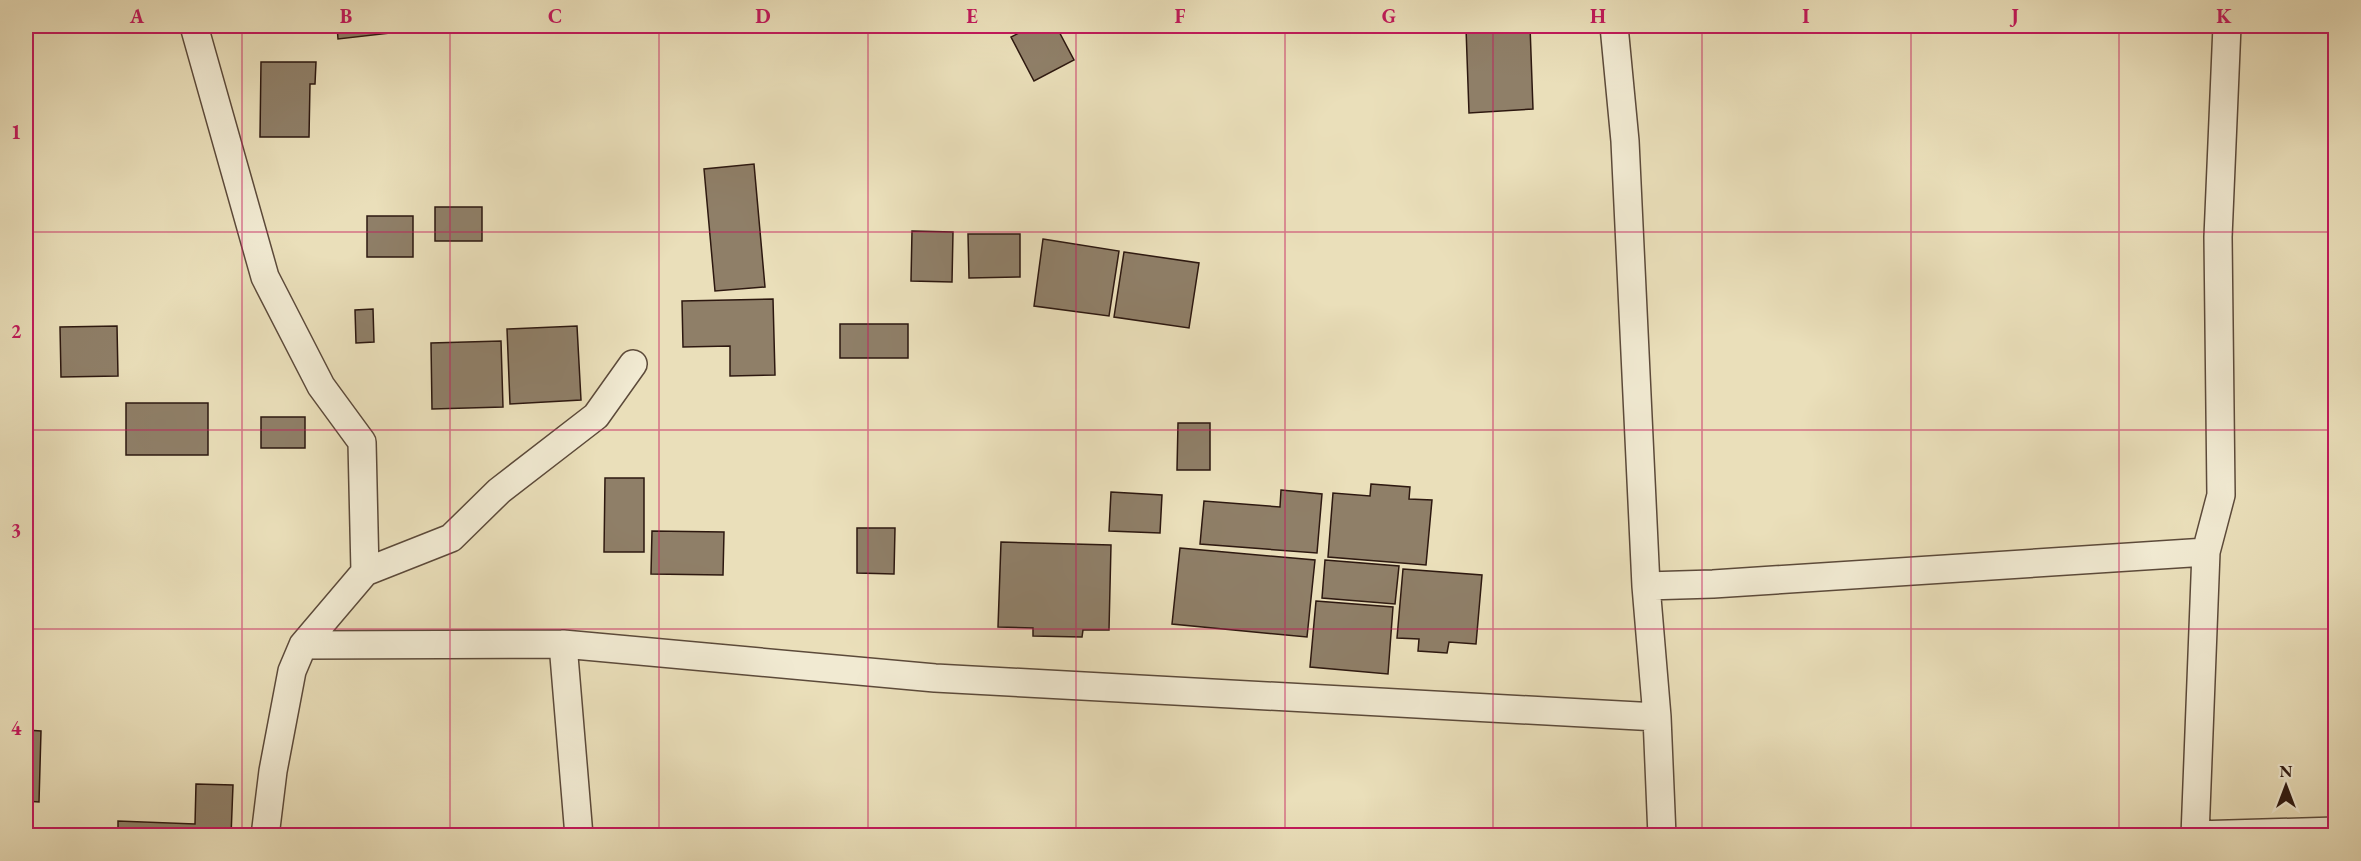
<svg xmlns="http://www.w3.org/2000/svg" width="2361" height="861" viewBox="0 0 2361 861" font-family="'EB Garamond',serif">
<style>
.building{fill:#8f7f68;stroke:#2d1810;stroke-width:1.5}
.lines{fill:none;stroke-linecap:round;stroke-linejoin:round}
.street-casing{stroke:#5c4a3a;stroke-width:30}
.street{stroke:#f1ead2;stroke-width:27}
.grid{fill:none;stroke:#c2185b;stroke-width:1.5;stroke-opacity:0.55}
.neatline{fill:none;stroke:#c2185b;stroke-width:2}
.grid-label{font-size:20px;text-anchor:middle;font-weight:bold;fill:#c2185b}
</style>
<rect width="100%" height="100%" fill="#eadfba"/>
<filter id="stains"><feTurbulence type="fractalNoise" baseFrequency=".00333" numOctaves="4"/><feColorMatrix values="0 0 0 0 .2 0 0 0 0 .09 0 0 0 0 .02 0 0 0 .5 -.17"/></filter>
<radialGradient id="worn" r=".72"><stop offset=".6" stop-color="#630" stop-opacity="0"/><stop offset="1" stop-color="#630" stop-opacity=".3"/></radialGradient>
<!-- building -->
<path class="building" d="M337,26H452L338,39Z
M1033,26H1056L1074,60L1034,81L1011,37Z
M1530,26L1533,109L1469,113L1466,28Z
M261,62H316L315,84H310L309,137H260Z
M754,164L765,287L715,291L704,169Z
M435,207H482V241H435Z
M367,216H413V257H367Z
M912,231L953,232L952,282L911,281Z
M968,234H1020V277L969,278Z
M1043,239L1119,251L1109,316L1034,306Z
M1124,252L1199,263L1189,328L1114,317Z
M773,299L775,375L730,376V346L683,347L682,301Z
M373,309L374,342L356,343L355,310Z
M840,324H908V358H840Z
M117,326L118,376L61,377L60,327Z
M577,326L581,400L510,404L507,329Z
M501,341L503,407L432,409L431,343Z
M126,403H208V455H126Z
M261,417H305V448H261Z
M1178,423H1210V470H1177Z
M605,478H644V552H604Z
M1371,484L1410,487L1409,499L1432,500L1426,565L1328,557L1333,493L1370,496Z
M1281,490L1322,494L1317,553L1200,544L1204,501L1280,507Z
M1111,492L1162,495L1160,533L1109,531Z
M857,528H895L894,574L857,573Z
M652,531L724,532L723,575L651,574Z
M1001,542L1111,545L1109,630H1083L1082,637L1033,636V628L998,627Z
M1180,548L1315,560L1307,637L1172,624Z
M1325,560L1399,566L1395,604L1322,598Z
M1403,569L1482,575L1476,644L1449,642L1447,653L1418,651L1419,639L1397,638Z
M1316,601L1393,607L1388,674L1310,667Z
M26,730L41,731L39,802L26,801Z
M196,784L233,785L231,836H118V821L195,824Z"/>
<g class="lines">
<defs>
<path id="street" d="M194,26L265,277L321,386L362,442L365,572
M1614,26L1625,141L1646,586L1657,717L1662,836
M1646,586L1713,584L2206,552
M563,644L579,836
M303,645L563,644L935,678L1657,717
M2195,835L2336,831
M265,836L273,771L292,671L303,645L365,572L451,538L499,491L596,416L633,364
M2195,836L2206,552L2221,495L2218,237L2227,26"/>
</defs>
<!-- street casing -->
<use href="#street" class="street-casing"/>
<!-- street -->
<use href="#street" class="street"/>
</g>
<!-- grid -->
<path class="grid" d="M242,26V836M450,26V836M659,26V836M868,26V836M1076,26V836M1285,26V836M1493,26V836M1702,26V836M1911,26V836M2119,26V836M26,232H2336M26,430H2336M26,629H2336"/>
<!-- margin -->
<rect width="2361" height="861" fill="none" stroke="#eadfba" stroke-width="66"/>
<!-- north arrow -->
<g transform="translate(2286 786)" stroke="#f1ead2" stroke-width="4.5" paint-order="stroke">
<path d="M0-4.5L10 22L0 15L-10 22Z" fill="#2d1810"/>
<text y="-9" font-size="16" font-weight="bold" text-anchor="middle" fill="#2d1810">N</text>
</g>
<rect x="33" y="33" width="2295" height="795" class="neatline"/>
<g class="grid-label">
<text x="137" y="23">A</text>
<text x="346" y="23">B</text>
<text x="555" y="23">C</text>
<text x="763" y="23">D</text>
<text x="972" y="23">E</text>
<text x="1180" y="23">F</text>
<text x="1389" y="23">G</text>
<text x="1598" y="23">H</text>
<text x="1806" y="23">I</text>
<text x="2015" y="23">J</text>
<text x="2224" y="23">K</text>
<text x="16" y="139">1</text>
<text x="16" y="338">2</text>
<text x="16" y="537">3</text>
<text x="16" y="735">4</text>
</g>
<rect width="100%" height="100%" filter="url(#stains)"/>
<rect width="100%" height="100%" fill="url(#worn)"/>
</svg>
